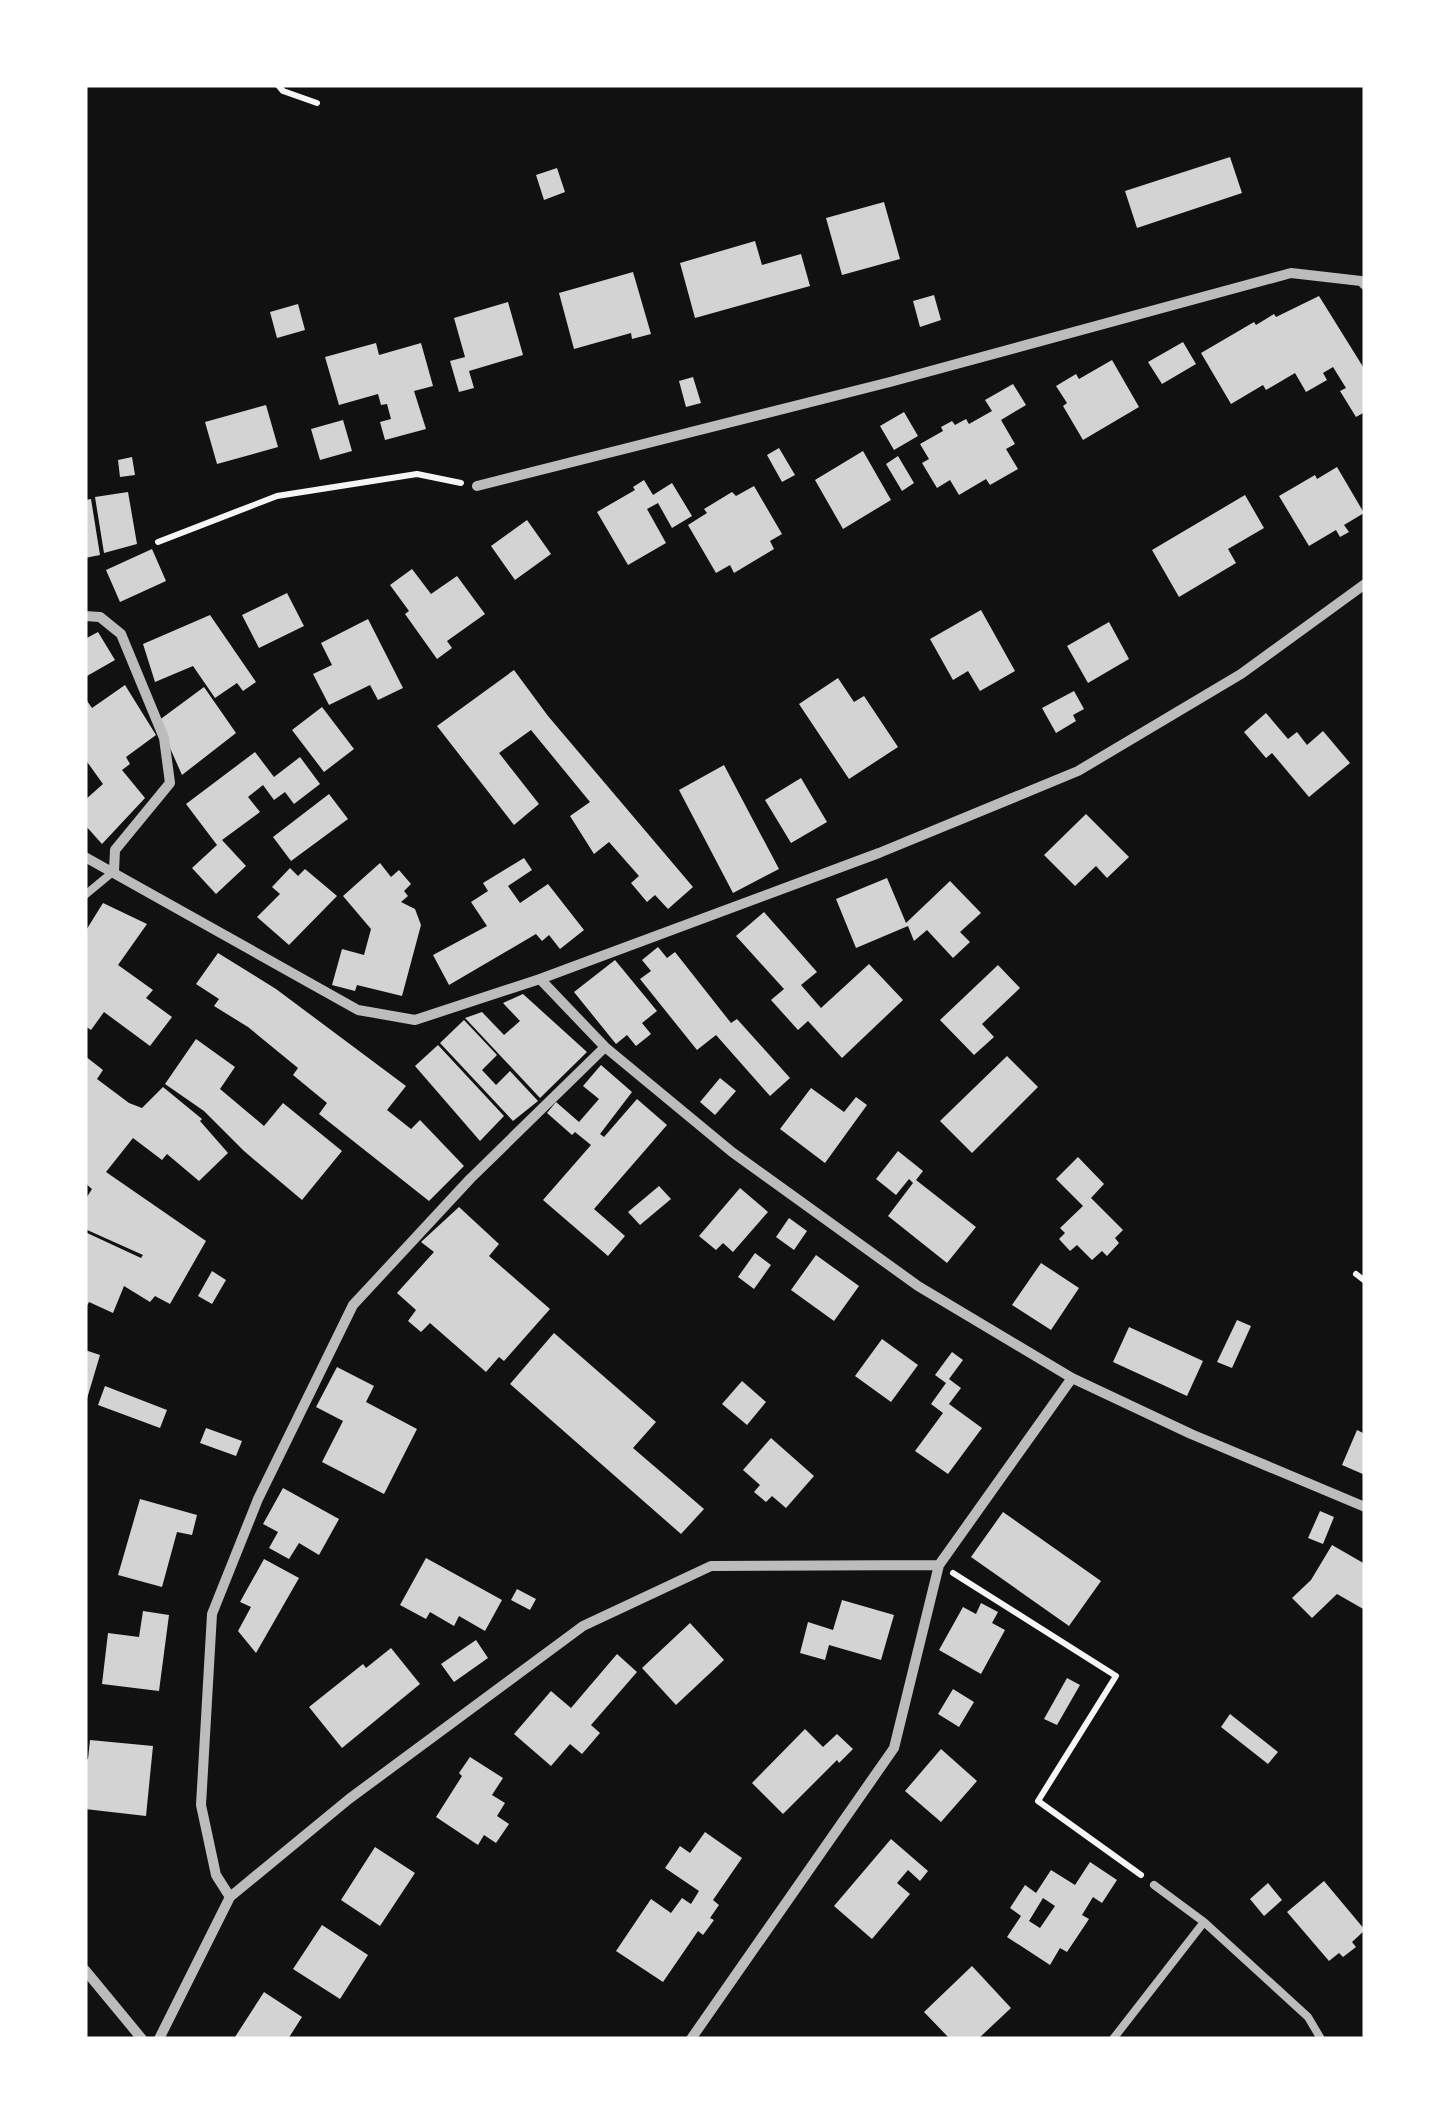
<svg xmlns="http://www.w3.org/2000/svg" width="1450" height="2124" viewBox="0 0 1450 2124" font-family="'IBM Plex Sans',sans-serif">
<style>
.building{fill:#d3d3d3;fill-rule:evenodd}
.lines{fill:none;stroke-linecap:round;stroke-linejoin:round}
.path{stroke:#f5f5f5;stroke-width:6}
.service{stroke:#bcbcbc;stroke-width:8}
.minor{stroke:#bcbcbc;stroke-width:10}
</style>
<rect width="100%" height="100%" fill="#111"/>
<!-- building -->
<path class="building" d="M1230,157L1242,193L1137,228L1125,191Z
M557,168L565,192L544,200L536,175Z
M884,202L900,259L842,275L826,218Z
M755,241L762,265L801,254L810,286L695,318L680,263Z
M633,272L651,334L632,339L631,333L574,349L559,293Z
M934,295L941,320L920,327L913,301Z
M1319,296L1365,370V412L1356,417L1340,391L1346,388L1333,367L1323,373L1327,380L1306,392L1295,373L1266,390L1263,385L1231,404L1201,353L1254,322L1256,325L1274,314L1276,317Z
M508,302L523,355L469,371L474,388L459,392L450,361L465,357L454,318Z
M298,304L305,330L277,338L270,312Z
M1183,342L1196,364L1162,384L1148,362Z
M376,343L379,355L421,343L433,386L414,391L426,429L385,440L380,422L391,419L387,404L381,405L378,394L339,405L325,357Z
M1112,360L1139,407L1083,440L1063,406L1067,403L1056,386L1076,374L1079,379Z
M693,377L701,403L686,407L679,381Z
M1013,384L1026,405L1001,420L1015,444L1006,449L1018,469L990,485L986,479L959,495L950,480L937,488L922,463L929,459L920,444L943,431L941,427L952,421L955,425L966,419L969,424L992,411L985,400Z
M266,405L278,447L217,464L205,422Z
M904,412L918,436L894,450L880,426Z
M343,420L352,451L320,460L311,429Z
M779,448L795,475L782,482L767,455Z
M863,451L891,500L843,529L815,480Z
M898,456L914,483L902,491L886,464Z
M132,457L135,475L120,477L118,460Z
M1337,467L1364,513L1344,525L1349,532L1340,537L1336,530L1309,546L1279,496L1315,475L1317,479Z
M644,480L653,495L672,483L692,516L672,528L658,503L647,509L666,543L628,565L597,512L635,490L633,487Z
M754,486L782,534L770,541L774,549L734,573L730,565L716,573L688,525L707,513L704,509L732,492L736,496Z
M128,492L137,544L104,553L95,497Z
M1245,495L1264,528L1228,549L1236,563L1179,597L1152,550Z
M91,499L100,555L85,558V500Z
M527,520L551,554L515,580L491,546Z
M152,549L166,581L120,602L106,570Z
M412,569L431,594L457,576L485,614L447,641L452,648L437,659L405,614L409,611L390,585Z
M287,593L304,626L259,648L242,615Z
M981,610L1015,671L980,691L968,671L953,680L930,639Z
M210,615L256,682L243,691L237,683L215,698L193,666L155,682L143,644Z
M368,619L403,688L378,700L370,685L329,705L313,674L332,665L321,643Z
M1109,622L1129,659L1088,683L1067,646Z
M98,632L115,660L87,676L85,639Z
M514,670L548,716L693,887L668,909L655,895L647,902L631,883L639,876L609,842L594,854L570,816L590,802L531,730L499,753L539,804L514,825L437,726Z
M838,678L854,702L864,696L898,747L849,779L799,704Z
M125,685L156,735L126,757L130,764L122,770L145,798L102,844L85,825V800L103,784L85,759V698L92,708Z
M204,687L236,733L182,775L158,721Z
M1074,691L1084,709L1073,715L1076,721L1056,733L1042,708Z
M322,707L354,749L324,772L292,730Z
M1266,713L1288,739L1297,732L1307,745L1323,731L1350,763L1309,797L1272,753L1266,758L1244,732Z
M255,752L274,777L300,757L320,784L294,804L285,792L274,800L263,785L248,797L260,812L222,840L246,866L216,894L192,868L217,845L186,804Z
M724,765L779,869L733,893L679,790Z
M801,778L827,822L791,843L765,800Z
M329,794L348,819L291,861L273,837Z
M1086,814L1129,857L1107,878L1096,866L1075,886L1044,855Z
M524,858L532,870L508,886L520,903L548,884L584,930L560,949L549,935L542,941L536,934L449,985L433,955L487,926L471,902L488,891L483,883Z
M380,863L391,877L399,870L411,884L404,891L408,896L401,902L415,909L421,925L402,996L357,985L355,991L332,985L342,949L364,955L371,929L343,896Z
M290,868L298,876L305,869L337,896L289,945L257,917L280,894L272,887Z
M887,878L906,923L950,881L981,913L960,932L970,942L953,958L927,930L914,941L908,926L856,948L836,899Z
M103,903L147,924L118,965L153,990L146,998L172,1017L150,1046L104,1012L91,1030L85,1026V932Z
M764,912L817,972L801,985L821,1008L869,964L903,1000L842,1058L808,1021L798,1030L771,1000L784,989L736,936Z
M658,947L667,958L675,952L731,1023L737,1019L790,1078L770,1096L716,1035L697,1050L640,979L651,971L642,960Z
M218,953L276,989L406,1086L387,1110L411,1129L420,1120L464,1166L429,1201L319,1114L327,1103L293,1075L298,1068L248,1027L214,1006L219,999L196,984Z
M615,960L657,1011L642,1023L651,1034L636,1046L627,1035L616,1044L574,992Z
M998,965L1020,988L982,1024L994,1037L974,1055L940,1020Z
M523,994L587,1052L540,1098L465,1018L482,1012L504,1035L520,1021L503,1003Z
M464,1020L497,1055L482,1070L496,1085L510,1071L538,1101L513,1121L440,1043Z
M196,1039L235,1067L220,1089L264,1126L283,1103L342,1151L302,1200L244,1151L204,1111L165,1084Z
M438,1045L504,1116L480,1141L415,1066Z
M85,1056L103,1070L97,1079L129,1103L142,1108L163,1087L202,1119L200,1121L228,1153L199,1181L167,1154L162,1160L133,1138L106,1172L206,1241L170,1304L155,1296L150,1302L124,1286L113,1313L89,1302L85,1310V1232L141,1258L143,1255L85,1229V1200L92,1189L85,1183Z
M1007,1056L1038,1087L972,1153L940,1121Z
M601,1065L632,1092L600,1134L604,1137L637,1099L667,1125L594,1209L625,1236L608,1256L543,1200L591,1145L575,1132L572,1135L547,1113L556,1102L579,1122L599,1099L583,1086Z
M720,1078L736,1091L715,1115L700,1102Z
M811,1088L844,1112L856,1097L867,1105L825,1163L780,1129Z
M898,1151L923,1171L916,1180L976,1227L947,1263L888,1216L913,1183L909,1179L896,1195L876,1179Z
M1078,1157L1104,1184L1091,1198L1123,1230L1115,1238L1119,1243L1107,1256L1102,1251L1092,1260L1077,1245L1070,1251L1059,1239L1065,1233L1060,1228L1083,1206L1056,1179Z
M659,1186L671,1199L640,1225L628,1212Z
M740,1188L768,1212L733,1252L723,1243L716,1250L699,1236Z
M459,1207L499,1244L489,1256L550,1309L504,1361L499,1357L486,1372L430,1323L421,1332L408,1321L416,1310L397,1293L434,1252L421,1242Z
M789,1218L807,1231L794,1250L776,1237Z
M755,1253L771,1265L754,1289L738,1277Z
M816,1255L859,1286L834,1321L791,1290Z
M1041,1263L1079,1288L1051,1330L1012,1305Z
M212,1271L226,1280L212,1304L198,1296Z
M1237,1320L1251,1326L1232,1368L1217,1362Z
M1129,1327L1203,1361L1187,1396L1113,1362Z
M554,1333L656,1422L633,1448L704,1509L681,1534L510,1384Z
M882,1339L918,1365L891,1402L855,1376Z
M85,1350L100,1355L86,1402H85Z
M952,1352L963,1360L949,1379L961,1388L949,1404L982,1428L948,1474L915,1451L943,1413L931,1404L946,1383L935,1375Z
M337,1367L374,1386L366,1402L417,1429L384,1494L322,1462L343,1421L316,1407Z
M742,1381L766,1402L747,1425L722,1404Z
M105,1386L167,1410L160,1428L98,1405Z
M206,1428L242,1441L236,1456L200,1443Z
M1357,1430L1365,1434V1475L1342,1465Z
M771,1438L814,1476L786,1508L772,1496L766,1502L754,1492L760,1485L743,1470Z
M283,1488L339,1519L319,1555L299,1543L289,1559L269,1548L278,1532L263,1524Z
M140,1499L197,1515L192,1535L177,1532L162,1587L118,1575Z
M1320,1511L1334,1517L1323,1544L1308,1538Z
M1003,1512L1101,1581L1069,1626L971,1557Z
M1332,1545L1365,1564V1610L1337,1594L1312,1618L1292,1598L1311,1580Z
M426,1558L502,1600L485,1631L459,1616L454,1626L430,1612L426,1619L400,1605Z
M264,1559L299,1578L256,1653L238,1631L251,1607L240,1602Z
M517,1589L536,1599L530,1610L511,1600Z
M842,1600L894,1615L881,1660L829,1645L825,1660L800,1653L808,1622L833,1630Z
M981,1603L998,1612L992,1623L1005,1630L981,1674L939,1650L963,1607L976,1614Z
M143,1611L169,1615L159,1691L102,1684L108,1633L139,1637Z
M690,1623L724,1660L676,1705L642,1668Z
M476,1640L488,1658L454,1682L441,1664Z
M391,1648L420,1684L342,1748L309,1707L363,1664L366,1668Z
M617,1654L637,1672L591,1725L600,1733L582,1754L570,1744L551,1766L514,1734L551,1691L571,1708Z
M1067,1678L1080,1685L1057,1725L1044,1719Z
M953,1689L974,1702L959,1727L938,1714Z
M1230,1714L1278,1752L1268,1764L1221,1727Z
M805,1729L823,1747L837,1734L853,1749L839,1763L837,1760L783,1814L752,1783Z
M90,1740L153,1746L146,1816L85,1809V1759H88Z
M941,1749L977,1781L941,1822L905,1791Z
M470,1757L503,1778L492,1795L505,1803L497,1816L509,1824L496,1843L484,1835L478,1845L436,1817L462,1776L459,1773Z
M705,1832L742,1858L713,1900L719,1905L710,1918L714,1920L703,1935L698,1931L663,1982L616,1951L651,1899L671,1913L682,1898L691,1904L699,1891L665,1868L680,1846L690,1853Z
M891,1839L928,1871L920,1881L908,1870L897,1883L910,1894L872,1939L834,1906Z
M375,1847L415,1873L380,1926L341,1900Z
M1090,1862L1117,1880L1102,1903L1093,1897L1082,1915L1089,1919L1067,1952L1060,1948L1050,1965L1007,1937L1021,1916L1010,1908L1025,1885L1036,1893L1051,1870L1075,1885ZM1043,1898L1055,1906L1040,1928L1029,1921Z
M1324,1881L1365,1930L1352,1942L1356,1947L1343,1957L1339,1953L1329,1961L1287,1912Z
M1268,1883L1282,1900L1264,1916L1250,1899Z
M322,1925L368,1955L340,1999L293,1969Z
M972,1966L1011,2008L978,2039H950L924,2012Z
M264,1992L302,2017L288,2039H238L235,2037Z"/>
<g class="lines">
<!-- path -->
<path class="path" d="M278,85L283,91L317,103
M158,542L277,496L417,474L461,483
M1356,1274L1365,1281
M953,1573L1116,1676L1038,1801L1141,1875"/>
<!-- service -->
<path class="service" d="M85,895L114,871
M1154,1885L1204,1922L1308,2017L1321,2039
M1113,2039L1204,1922"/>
<!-- minor -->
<path class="minor" d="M477,486L890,382L1291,273L1361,281L1365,285
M85,616L100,617L121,634L164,738L170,783L115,850L114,871
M85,857L358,1010L415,1020L540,979L879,853L1078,771L1241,674L1365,584
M540,979L605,1047L732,1152L918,1286L1072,1378L1191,1434L1365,1507
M230,1897L216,1875L201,1805L212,1614L258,1499L353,1305L470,1179L605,1047
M85,1970L142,2039
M159,2039L230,1897L349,1799L583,1626L711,1566L939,1565L1072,1378
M691,2039L894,1748L939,1565"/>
</g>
<!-- border -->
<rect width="1450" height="2124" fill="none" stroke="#ffffff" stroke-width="175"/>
</svg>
